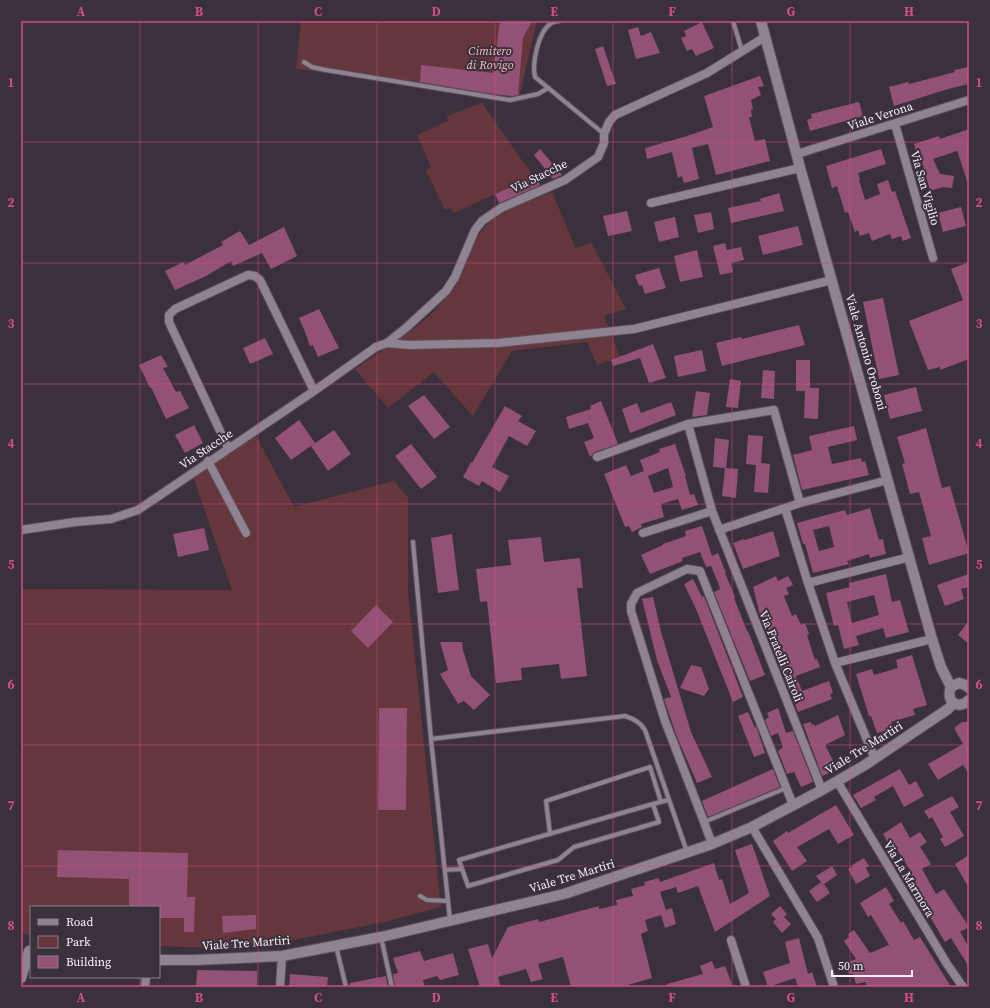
<svg xmlns="http://www.w3.org/2000/svg" width="990" height="1008" viewBox="0 0 990 1008" font-family="'Source Serif 4',serif">
<style>
.green{fill:#65373c}
.building{fill:#935175;fill-rule:evenodd}
.lines{fill:none;stroke-linecap:round;stroke-linejoin:round}
.lane-casing{stroke:#5a505b;stroke-width:6}
.street-casing{stroke:#5a505b;stroke-width:10}
.secondary-casing{stroke:#5a505b;stroke-width:12}
.lane{stroke:#8f8391;stroke-width:4}
.street{stroke:#8f8391;stroke-width:8}
.secondary{stroke:#8f8391;stroke-width:10}
.grid{fill:none;stroke:#d04e82;stroke-width:1;stroke-opacity:0.55}
.labels{text-anchor:middle;stroke-width:4;stroke-linejoin:round;paint-order:stroke}
.park-label{font-size:12px;font-style:italic;fill:#febbc1;stroke:#3b313c}
.street-label{font-size:12px;fill:#f8f1f9;stroke:#3b313c}
.neatline{fill:none;stroke:#d04e82;stroke-width:1.5}
.grid-label{font-size:13px;text-anchor:middle;font-weight:bold;fill:#d04e82}
</style>
<rect width="100%" height="100%" fill="#3b313c"/>
<!-- green -->
<path class="green" d="M301,21H537L519,98L296,69Z
M482,103L518,155L538,181L541,187L501,206L495,194L454,213L450,208L445,210L426,170L431,167L417,135L448,121L447,116Z
M552,192L576,249L591,242L626,309L604,316L620,357L597,365L587,342L512,351L473,416L434,372L388,408L355,369C386,348 420,329 444,300C448,295 454,290 457,284C467,265 472,243 485,226C497,211 534,200 552,192Z
M255,434L294,507L394,481L408,498V592L441,907L384,922L263,946L215,948L159,946V907H31V935L21,933V589L232,590L193,476Z"/>
<!-- building -->
<path class="building" d="M500,21H532L523,38L518,95L512,96L493,94L420,82L421,65L493,73Z
M702,22L714,48L696,56L692,49L687,51L681,38L686,36L684,31Z
M638,27L641,36L651,32L660,53L636,59L628,30Z
M603,46L616,84L607,86L595,49Z
M969,67V84L948,89L894,106L889,87L908,82L909,84L955,72L954,70Z
M760,76L764,86L758,87L761,95L751,100L753,109L751,110L752,117H749L755,141L765,139L770,161L716,175L708,144L692,148L699,179L684,183L682,176L678,178L672,152L647,159L645,148L684,137L713,127L704,96Z
M859,102L863,116L810,131L807,120L812,118L811,114Z
M969,129V181H967L957,150V151L933,159L940,174L954,176L952,188L943,187L930,191L920,154L917,155L914,144L939,136L940,139Z
M540,149L562,175L553,179L534,155Z
M881,149L886,164L858,173L860,179L859,180L865,200L880,194L877,184L888,180L892,192L895,191L911,238L903,241L901,236L892,239L890,234L872,241L869,233L860,236L858,230L855,232L848,212L845,213L837,186L832,188L826,166Z
M536,176L540,185L499,203L495,194Z
M779,193L784,211L731,223L728,208L761,201L760,199Z
M961,207L966,226L943,232L938,213Z
M627,211L632,231L608,236L603,216Z
M711,212L714,229L698,233L694,215Z
M675,217L679,237L659,242L654,222Z
M798,226L803,245L763,255L758,236Z
M284,227L297,256L271,269L262,253L233,266L231,261L206,276L175,290L165,271L183,262L185,265L223,245L221,242L240,231L249,245Z
M725,243L727,250L741,247L744,260L731,263L733,272L720,275L713,246Z
M697,250L703,277L680,282L674,256Z
M969,262V359L940,370V367L928,370L909,321L963,300L951,269Z
M659,268L666,288L645,294L642,285L639,286L635,275Z
M883,298L899,375L879,379L863,302Z
M319,309L339,348L318,357L313,345L310,346L305,332L299,318Z
M799,325L805,345L722,366L716,343L741,337L742,339Z
M265,338L273,354L250,364L243,348Z
M653,344L666,378L649,383L640,358L613,366L611,360Z
M702,350L706,371L678,377L674,356Z
M161,355L168,367L163,368L176,392L180,391L189,408L166,419L151,387L150,388L139,365Z
M796,360H810V388H819L818,419L804,418L805,391H796Z
M763,370L775,371L774,399L761,398Z
M730,379L741,381L738,408L726,407Z
M916,387L922,411L890,419L884,395Z
M696,391L710,393L707,415L692,417Z
M424,395L450,427L434,439L408,406Z
M601,401L618,444L595,452L590,457L584,442L594,438L588,423L569,429L566,417L591,409L590,406Z
M671,402L676,415L630,433L622,409L637,403L641,413Z
M505,406L522,416L518,421L536,431L527,446L509,436L492,467L509,476L500,492L482,481L479,486L463,477L471,462L472,463Z
M299,420L315,443L291,460L275,438Z
M194,425L203,443L185,453L175,435Z
M854,426L857,440L828,447L832,464L861,458L862,462L865,461L869,475L802,490L793,455L812,450L809,436Z
M926,428L942,488L950,486L969,553L929,565L922,538L931,536L919,492L910,494L902,464L905,463L897,437Z
M334,430L351,454L328,471L311,446Z
M748,435L763,436L761,463L770,464L768,493L754,492L756,465L746,464Z
M715,438L729,440L726,468L738,469L736,498L722,496L725,468L713,467Z
M411,444L437,477L421,489L395,456Z
M675,444L686,476H685L690,495L694,494L698,505L682,510L678,499L661,504L664,517L641,524L642,527L632,532L629,526L625,527L604,474L626,465L631,476L644,471L640,460L660,452L659,449ZM668,468L673,487L654,493L648,476Z
M870,508L879,540L883,539L886,554L870,558L869,554L847,561L849,564L813,573L805,544H803L797,523L845,510L847,515ZM829,526L834,547L819,551L813,530Z
M702,526L712,556L718,553L726,573H725L735,597L734,598L747,631H748L765,675L750,681L714,592L720,589L719,585L711,566L706,567L700,552L682,558L683,561L650,574L641,555L663,545V544L686,536L685,531Z
M204,528L209,550L178,557L173,534Z
M773,531L780,556L743,569L733,543L744,539L745,540Z
M452,534L459,590L438,593L431,538Z
M541,537L544,562L580,558L583,588H577L587,676L561,679L559,664L521,668L522,680L496,683L487,601L480,602L476,569L511,565L508,540Z
M886,574L892,602L900,600L909,632L886,638L883,628L856,636L859,645L844,649L838,625L834,626L826,593L850,587L849,583ZM874,595L879,615L852,623L847,602Z
M969,574V587L961,589L964,599L945,606L937,585Z
M776,576L778,581L788,576L793,585L786,588L789,594L784,596L792,616L796,614L801,625L805,623L809,634L807,635L815,660L817,659L820,667L796,676L802,691L829,681L833,693L830,694L832,699L798,712L782,670H781L764,618L761,619L753,587Z
M693,579L702,597L704,596L743,697L733,702L696,609L684,584Z
M653,597L661,632L691,732L712,777L697,783L677,737L664,699L671,697L657,660L642,599Z
M376,605L393,622L368,648L351,631Z
M969,620V644L958,635Z
M440,642H462L463,650L471,676L490,695L474,710L464,701L458,704L440,674L448,670Z
M912,655L927,705L913,709L915,715L891,722L893,729L877,733L871,716H869L856,674L872,669L874,675L898,668L896,660Z
M691,665L701,667L709,689L704,696L680,688Z
M379,708H407L406,810H378Z
M778,708L786,733L793,731L813,782L801,787L794,772L787,774L778,751L783,747L778,733L771,736L765,720L769,717L767,713Z
M748,712L755,728L756,726L765,753L754,757L738,716Z
M838,715L845,735L825,745L838,770L822,776L803,724L811,722L812,725L814,724L815,726Z
M962,722H969V774L963,765L938,780L928,764L963,744L954,728Z
M773,769L780,787L708,817L702,801Z
M900,769L909,785L916,781L924,796L904,807L893,786L874,797L876,800L861,808L853,795Z
M952,796L959,807L950,812L964,836L945,847L940,839L943,837L932,817L929,819L924,811Z
M836,805L854,835L838,844L829,829L797,847L807,861L792,871L773,841L787,831L788,833Z
M901,822L910,838L920,832L927,842L920,847L931,864L922,869L936,894L944,889L969,927L960,932L969,947V967L951,938L945,942L913,888L916,886L907,872L910,870L894,844L890,846L883,834Z
M752,844L770,896L715,932L698,886L678,893L676,887L660,892L666,910L672,908L676,924L665,928L661,915L645,920L648,931L641,934L652,978L621,987H571L563,957L538,964L543,979L531,982L526,969L498,977L501,987H480L468,949L488,944L492,958L508,927L538,919L539,922L599,906V909L617,905L616,900L633,896L631,889L645,885L644,882L659,878L660,882L714,863L719,880L722,879L730,904L749,893L735,850Z
M58,850L188,853L187,897H195L194,932H184V918H159V907H129V879L57,877Z
M969,855V888L955,864Z
M864,858L869,866L866,868L870,876L856,884L848,869L853,866L852,865Z
M832,866L837,875L824,884L830,893L817,902L809,891L821,882L816,876Z
M886,887L894,901L889,904L901,923L903,921L914,940L920,937L951,987H867L865,982L856,984L853,974H849L846,963L856,959L844,941L849,937L848,934L854,930L870,953L889,945L871,915L868,917L860,903Z
M780,906L787,914L784,917L791,924L782,933L773,922L776,919L771,914Z
M256,915V929L223,933L222,916Z
M799,938L808,974L812,972L817,987H798L795,978L768,987L763,972L790,963L785,942Z
M420,951L424,961L453,953L459,975L440,980L437,976L423,980L425,987H395L393,974L398,973L393,958Z
M712,961L715,969L725,966L733,987H668L667,984L703,974L700,966Z
M197,970L257,971V987H196Z
M290,974L328,977L327,987H289Z
M386,976L388,987H350V983Z"/>
<g class="lines">
<defs>
<path id="lane" d="M559,21C555,22 552,22 550,24C538,33 532,63 535,77L604,134
M733,21L742,51
M304,62L312,67L326,70L510,100L538,94L548,88
M413,542L431,739L450,920
M431,739L625,716C634,719 640,722 645,730L687,852
M653,804L659,822L574,847L558,860L468,886L459,860L653,804L668,800
M704,822L786,788
M550,834L546,801L650,767L661,802
M445,870L462,869
M420,896L427,900L448,901
M381,937L392,987
M336,946L346,987"/>
<path id="street" d="M895,124L933,258
M797,154L969,100
M651,203L800,168
M387,343L409,345L498,343L634,329L832,280
M688,424L774,410L800,503
M228,448L169,322V315L175,309L248,275L255,276L260,280L314,391
M597,457L688,424L712,511L822,790
M208,461L246,533
M785,508L808,583L835,663L875,759
M21,530L75,522L111,519L138,510L314,391L376,347L387,343L407,327L446,291L455,277L475,230L482,221L501,208L565,180L598,157L604,143V134L609,122L615,115L707,73L765,37
M719,530L800,503L888,480
M643,533L712,511
M808,583L910,557
M835,663L932,639
M837,781L947,964L963,987
M752,827L818,938L834,987
M712,844L704,822L665,721L631,611V604L637,593L687,569L700,571L793,805
M731,940L746,987
M145,987L146,977
M280,987L282,956"/>
<path id="secondary" d="M761,21L801,171L932,639L941,667L951,687
M969,688L965,685L959,683L951,687C945,701 958,711 969,700
M159,960H195L282,956L381,937L564,894L712,844L752,827L822,790L865,765L948,709L954,703
M21,978L29,951"/>
</defs>
<!-- lane casing -->
<use href="#lane" class="lane-casing"/>
<!-- street casing -->
<use href="#street" class="street-casing"/>
<!-- secondary casing -->
<use href="#secondary" class="secondary-casing"/>
<!-- lane -->
<use href="#lane" class="lane"/>
<!-- street -->
<use href="#street" class="street"/>
<!-- secondary -->
<use href="#secondary" class="secondary"/>
</g>
<!-- grid -->
<path class="grid" d="M140,21V907M258,21V987M377,21V987M495,21V987M613,21V987M732,21V987M850,21V987M21,142H969M21,263H969M21,384H969M21,504H969M21,624H969M21,745H969M21,866H969M140,977V987"/>
<g class="labels">
<!-- park labels -->
<g class="park-label">
<text x="490" y="55">Cimitero<tspan x="490" dy="14">di Rovigo</tspan></text>
</g>
<!-- street labels -->
<g class="street-label">
<text transform="translate(880 116) rotate(-18)" y="4">Viale Verona</text>
<text transform="translate(539 176) rotate(-26)" y="4">Via Stacche</text>
<text transform="translate(925 188) rotate(74)" y="4">Via San Vigilio</text>
<text transform="translate(866 352) rotate(74)" y="4">Viale Antonio Oroboni</text>
<text transform="translate(206 449) rotate(-34)" y="4">Via Stacche</text>
<text transform="translate(781 656) rotate(68)" y="4">Via Fratelli Cairoli</text>
<text transform="translate(864 748) rotate(-32)" y="4">Viale Tre Martiri</text>
<text transform="translate(572 876) rotate(-17)" y="4">Viale Tre Martiri</text>
<text transform="translate(909 879) rotate(59)" y="4">Via La Marmora</text>
<text transform="translate(246 943) rotate(-4)" y="4">Viale Tre Martiri</text>
</g>
</g>
<!-- border -->
<rect width="990" height="1008" fill="none" stroke="#3b313c" stroke-width="44"/>
<!-- legend -->
<rect x="30" y="906" width="130" height="72" fill="#3b313c" stroke="#877e88"/>
<rect x="38" y="919" width="20" height="6" fill="#8f8391" stroke="#877e88"/>
<text x="66" y="926" font-size="12" fill="#f8f1f9">Road</text>
<rect x="38" y="936" width="20" height="12" fill="#65373c" stroke="#877e88"/>
<text x="66" y="946" font-size="12" fill="#f8f1f9">Park</text>
<rect x="38" y="956" width="20" height="12" fill="#935175" stroke="#877e88"/>
<text x="66" y="966" font-size="12" fill="#f8f1f9">Building</text>
<!-- scale -->
<path d="M832 970v6h80v-6" fill="none" stroke="#f8f1f9" stroke-width="2"/>
<text x="838" y="970" font-size="12" fill="#f8f1f9" stroke="#3b313c" stroke-width="3" paint-order="stroke">50 m</text>
<rect x="22" y="22" width="946" height="964" class="neatline"/>
<g class="grid-label">
<text x="81" y="16">A</text>
<text x="199" y="16">B</text>
<text x="318" y="16">C</text>
<text x="436" y="16">D</text>
<text x="554" y="16">E</text>
<text x="672" y="16">F</text>
<text x="791" y="16">G</text>
<text x="909" y="16">H</text>
<text x="11" y="87">1</text>
<text x="979" y="87">1</text>
<text x="11" y="207">2</text>
<text x="979" y="207">2</text>
<text x="11" y="328">3</text>
<text x="979" y="328">3</text>
<text x="11" y="448">4</text>
<text x="979" y="448">4</text>
<text x="11" y="569">5</text>
<text x="979" y="569">5</text>
<text x="11" y="689">6</text>
<text x="979" y="689">6</text>
<text x="11" y="810">7</text>
<text x="979" y="810">7</text>
<text x="11" y="930">8</text>
<text x="979" y="930">8</text>
<text x="81" y="1002">A</text>
<text x="199" y="1002">B</text>
<text x="318" y="1002">C</text>
<text x="436" y="1002">D</text>
<text x="554" y="1002">E</text>
<text x="672" y="1002">F</text>
<text x="791" y="1002">G</text>
<text x="909" y="1002">H</text>
</g>
</svg>
